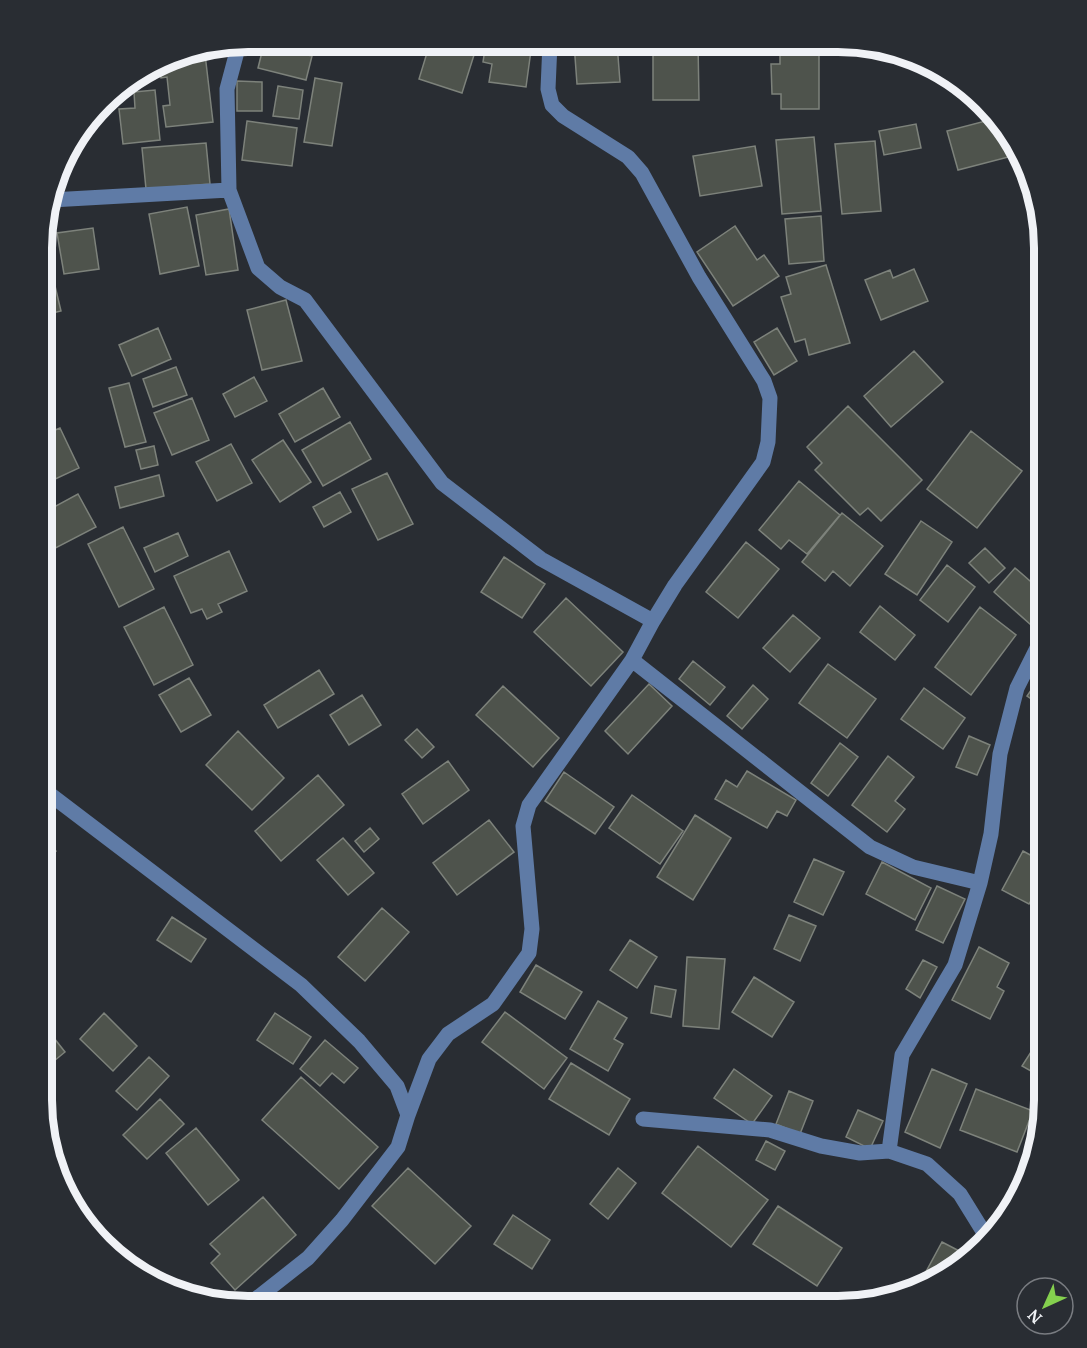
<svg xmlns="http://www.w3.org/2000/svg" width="1087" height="1348" viewBox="0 0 1087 1348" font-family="'PT Serif',serif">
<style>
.building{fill:#4e534c;stroke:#7d827b;stroke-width:1.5}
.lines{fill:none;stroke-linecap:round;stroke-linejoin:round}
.minor{stroke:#5f7ba6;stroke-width:15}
.rim{fill:none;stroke:#f0f2f6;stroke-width:8}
</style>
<rect width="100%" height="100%" fill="#292d33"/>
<!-- building -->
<path class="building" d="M430,43H435L474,55L462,93L419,79Z
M486,43H532L526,87L489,82L492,64L483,62Z
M574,43H617L620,82L577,84Z
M653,43H698L699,100H653Z
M264,44L312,56L306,80L258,68Z
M205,54L213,122L166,127L163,106L170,105L167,77L161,78L159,66L174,57Z
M780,54H819V109H781V94H772L771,64H780Z
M315,78L342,83L332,146L304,142Z
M237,81L262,82V111H237Z
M278,86L303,90L299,119L273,116Z
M155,90L160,140L123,144L119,109L135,108L134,92Z
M993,119L1017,146L1020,154L958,170L947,131Z
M247,121L297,128L292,166L242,160Z
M916,124L921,148L884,155L879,131Z
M814,137L821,211L782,214L776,140Z
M875,141L881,211L842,214L835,144Z
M206,143L210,184L146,189L142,148Z
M755,146L762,186L700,196L693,156Z
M187,207L199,266L160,274L149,214Z
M229,209L238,270L206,275L196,215Z
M821,216L824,261L789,264L785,219Z
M735,226L757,260L764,255L779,276L733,306L697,252Z
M93,228L99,269L64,274L57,233Z
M826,265L850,343L809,355L805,339L795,342L781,297L791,294L786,277Z
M914,269L928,301L881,320L865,280L890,270L893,278Z
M55,286L61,311L44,315V288Z
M1045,289V307L1036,298Z
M286,300L302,361L262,370L247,310Z
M158,328L171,359L132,376L119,345Z
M777,328L797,361L774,375L754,342Z
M914,351L943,382L891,427L864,396Z
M176,367L187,395L153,407L143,379Z
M254,377L267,401L235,417L223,394Z
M129,383L146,442L125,447L109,388Z
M323,388L340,417L295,442L279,414Z
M192,398L209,440L172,455L154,413Z
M848,406L922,480L881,521L868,508L860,515L815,470L822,463L807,447Z
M350,422L371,459L323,486L302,450Z
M60,428L79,468L51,481L43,464V435Z
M971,431L1022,471L977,528L927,489Z
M283,440L311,482L280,502L252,460Z
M231,444L252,483L217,501L196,462Z
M154,446L158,465L141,469L136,450Z
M387,473L413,524L378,540L352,489Z
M159,475L164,496L120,508L115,487Z
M799,481L840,515L807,554L789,540L781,549L759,530Z
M340,492L351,512L324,527L313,507Z
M78,494L96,527L44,554L43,551V513Z
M842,513L883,546L850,586L833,571L825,581L802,562Z
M921,521L952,542L917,595L885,574Z
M123,527L154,589L119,607L88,544Z
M178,533L188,556L155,572L144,548Z
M746,542L779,569L738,618L706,592Z
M985,548L1005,568L989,583L969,563Z
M229,551L247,591L218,604L222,612L207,619L202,609L191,613L174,576Z
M504,557L545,584L522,618L481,592Z
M947,565L975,587L948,622L920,600Z
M1015,568L1045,594V609L1031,625L994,592Z
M566,598L623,652L591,686L534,632Z
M880,606L915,635L895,660L860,632Z
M164,607L193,665L154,685L124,627Z
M980,607L1016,635L971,695L935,667Z
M793,615L820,638L790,672L763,648Z
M693,661L725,687L710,705L679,679Z
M828,664L876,699L847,738L799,703Z
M319,670L334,694L278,728L264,705Z
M1045,670V708L1027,696Z
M189,678L211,715L181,732L159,695Z
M649,684L672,706L628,754L605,731Z
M753,685L768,699L742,729L727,716Z
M503,686L559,738L533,767L476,715Z
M924,688L965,718L943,749L901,719Z
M362,695L381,725L349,745L330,715Z
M417,729L434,747L422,758L405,740Z
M238,731L284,778L252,810L206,765Z
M969,736L990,745L977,775L956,767Z
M840,743L858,757L828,796L811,783Z
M888,756L914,777L895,801L905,809L887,832L852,805Z
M448,761L469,790L423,824L402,794Z
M747,771L796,800L787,816L777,811L767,828L715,799L726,780L737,787Z
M564,772L614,807L595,834L545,801Z
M318,775L344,805L281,861L255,831Z
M632,795L683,831L660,864L609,828Z
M695,815L731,838L693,900L657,877Z
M489,820L514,852L457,895L433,863Z
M370,828L379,839L364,852L355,841Z
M343,838L374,873L348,895L317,860Z
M43,840L56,851L42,867Z
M1023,851L1045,863V876L1029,904L1002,890Z
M814,859L844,872L823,915L794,902Z
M882,862L931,888L915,920L866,894Z
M937,886L965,899L943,943L916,930Z
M382,908L409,932L365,981L338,957Z
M789,915L816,926L800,961L774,949Z
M172,917L206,939L191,962L157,940Z
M630,940L657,957L637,988L610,970Z
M979,947L1009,963L997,987L1004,991L990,1019L952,1000Z
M687,957L725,959L719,1029L683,1026Z
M923,960L937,967L920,998L906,989Z
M536,965L582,992L565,1019L520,992Z
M754,977L794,1002L772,1037L732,1012Z
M655,986L676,990L671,1017L651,1013Z
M598,1001L627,1018L614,1039L623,1044L608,1071L570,1049Z
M505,1012L567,1058L544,1089L482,1042Z
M104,1013L137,1046L113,1071L80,1039Z
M275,1013L311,1037L293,1064L257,1040Z
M43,1024L65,1052L42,1071V1025Z
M1045,1030V1079L1022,1066Z
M325,1040L358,1068L344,1083L332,1073L320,1086L300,1069Z
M149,1057L169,1076L137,1110L116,1091Z
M571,1063L630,1099L609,1135L549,1099Z
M734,1069L772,1096L752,1124L714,1098Z
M932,1069L967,1084L940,1148L905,1132Z
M301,1077L378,1147L339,1189L262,1120Z
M976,1089L1033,1111L1017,1152L960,1130Z
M789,1091L813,1101L800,1134L776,1124Z
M160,1099L184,1124L147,1159L123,1135Z
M858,1110L883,1121L870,1149L846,1137Z
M196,1128L239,1180L208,1205L166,1153Z
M766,1141L785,1151L775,1170L756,1160Z
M698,1146L768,1200L731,1247L662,1193Z
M1029,1157V1158L1018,1191L1011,1188Z
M408,1168L471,1226L435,1264L372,1206Z
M618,1168L636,1183L608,1219L590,1204Z
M263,1197L296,1235L235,1290L211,1263L220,1254L210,1244Z
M778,1206L842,1248L817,1286L753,1244Z
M513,1215L550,1240L532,1269L494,1244Z
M942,1242L967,1255L941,1278L928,1282L922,1279Z"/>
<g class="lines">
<!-- minor -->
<path class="minor" d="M239,44L227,89L229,190L258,268L280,287L305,300L442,483L541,559L653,621
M51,200L229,190
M632,660L870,847L913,867L980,883
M43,789L301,985L359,1041L397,1086L408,1115L398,1147L342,1220L308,1258L247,1306
M408,1115L429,1059L448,1034L493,1004L529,953L532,929L523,826L529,805L632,660L653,621L675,585L763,462L768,442L770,398L764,381L699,277L642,173L628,157L563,116L552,105L548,89L550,43
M643,1119L770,1130L821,1146L860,1153L889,1151L927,1164L960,1194L986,1236
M889,1151L902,1055L955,965L980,883L991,834L1000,754L1017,688L1045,632"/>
</g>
<!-- crop -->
<path d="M0 0H1087V1348H0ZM248 52H838A196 196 0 0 1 1034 248V1100A196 196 0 0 1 838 1296H248A196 196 0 0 1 52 1100V248A196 196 0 0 1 248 52Z" fill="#292d33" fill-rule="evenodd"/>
<path class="rim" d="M248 52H838A196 196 0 0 1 1034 248V1100A196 196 0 0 1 838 1296H248A196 196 0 0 1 52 1100V248A196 196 0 0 1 248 52Z"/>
<!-- north arrow -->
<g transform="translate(1045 1306) rotate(225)"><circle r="28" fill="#292d33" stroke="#797c81" stroke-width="1.5"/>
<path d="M0-4.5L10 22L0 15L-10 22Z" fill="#84d04e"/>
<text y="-9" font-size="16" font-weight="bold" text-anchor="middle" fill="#f0f2f6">N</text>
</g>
</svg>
